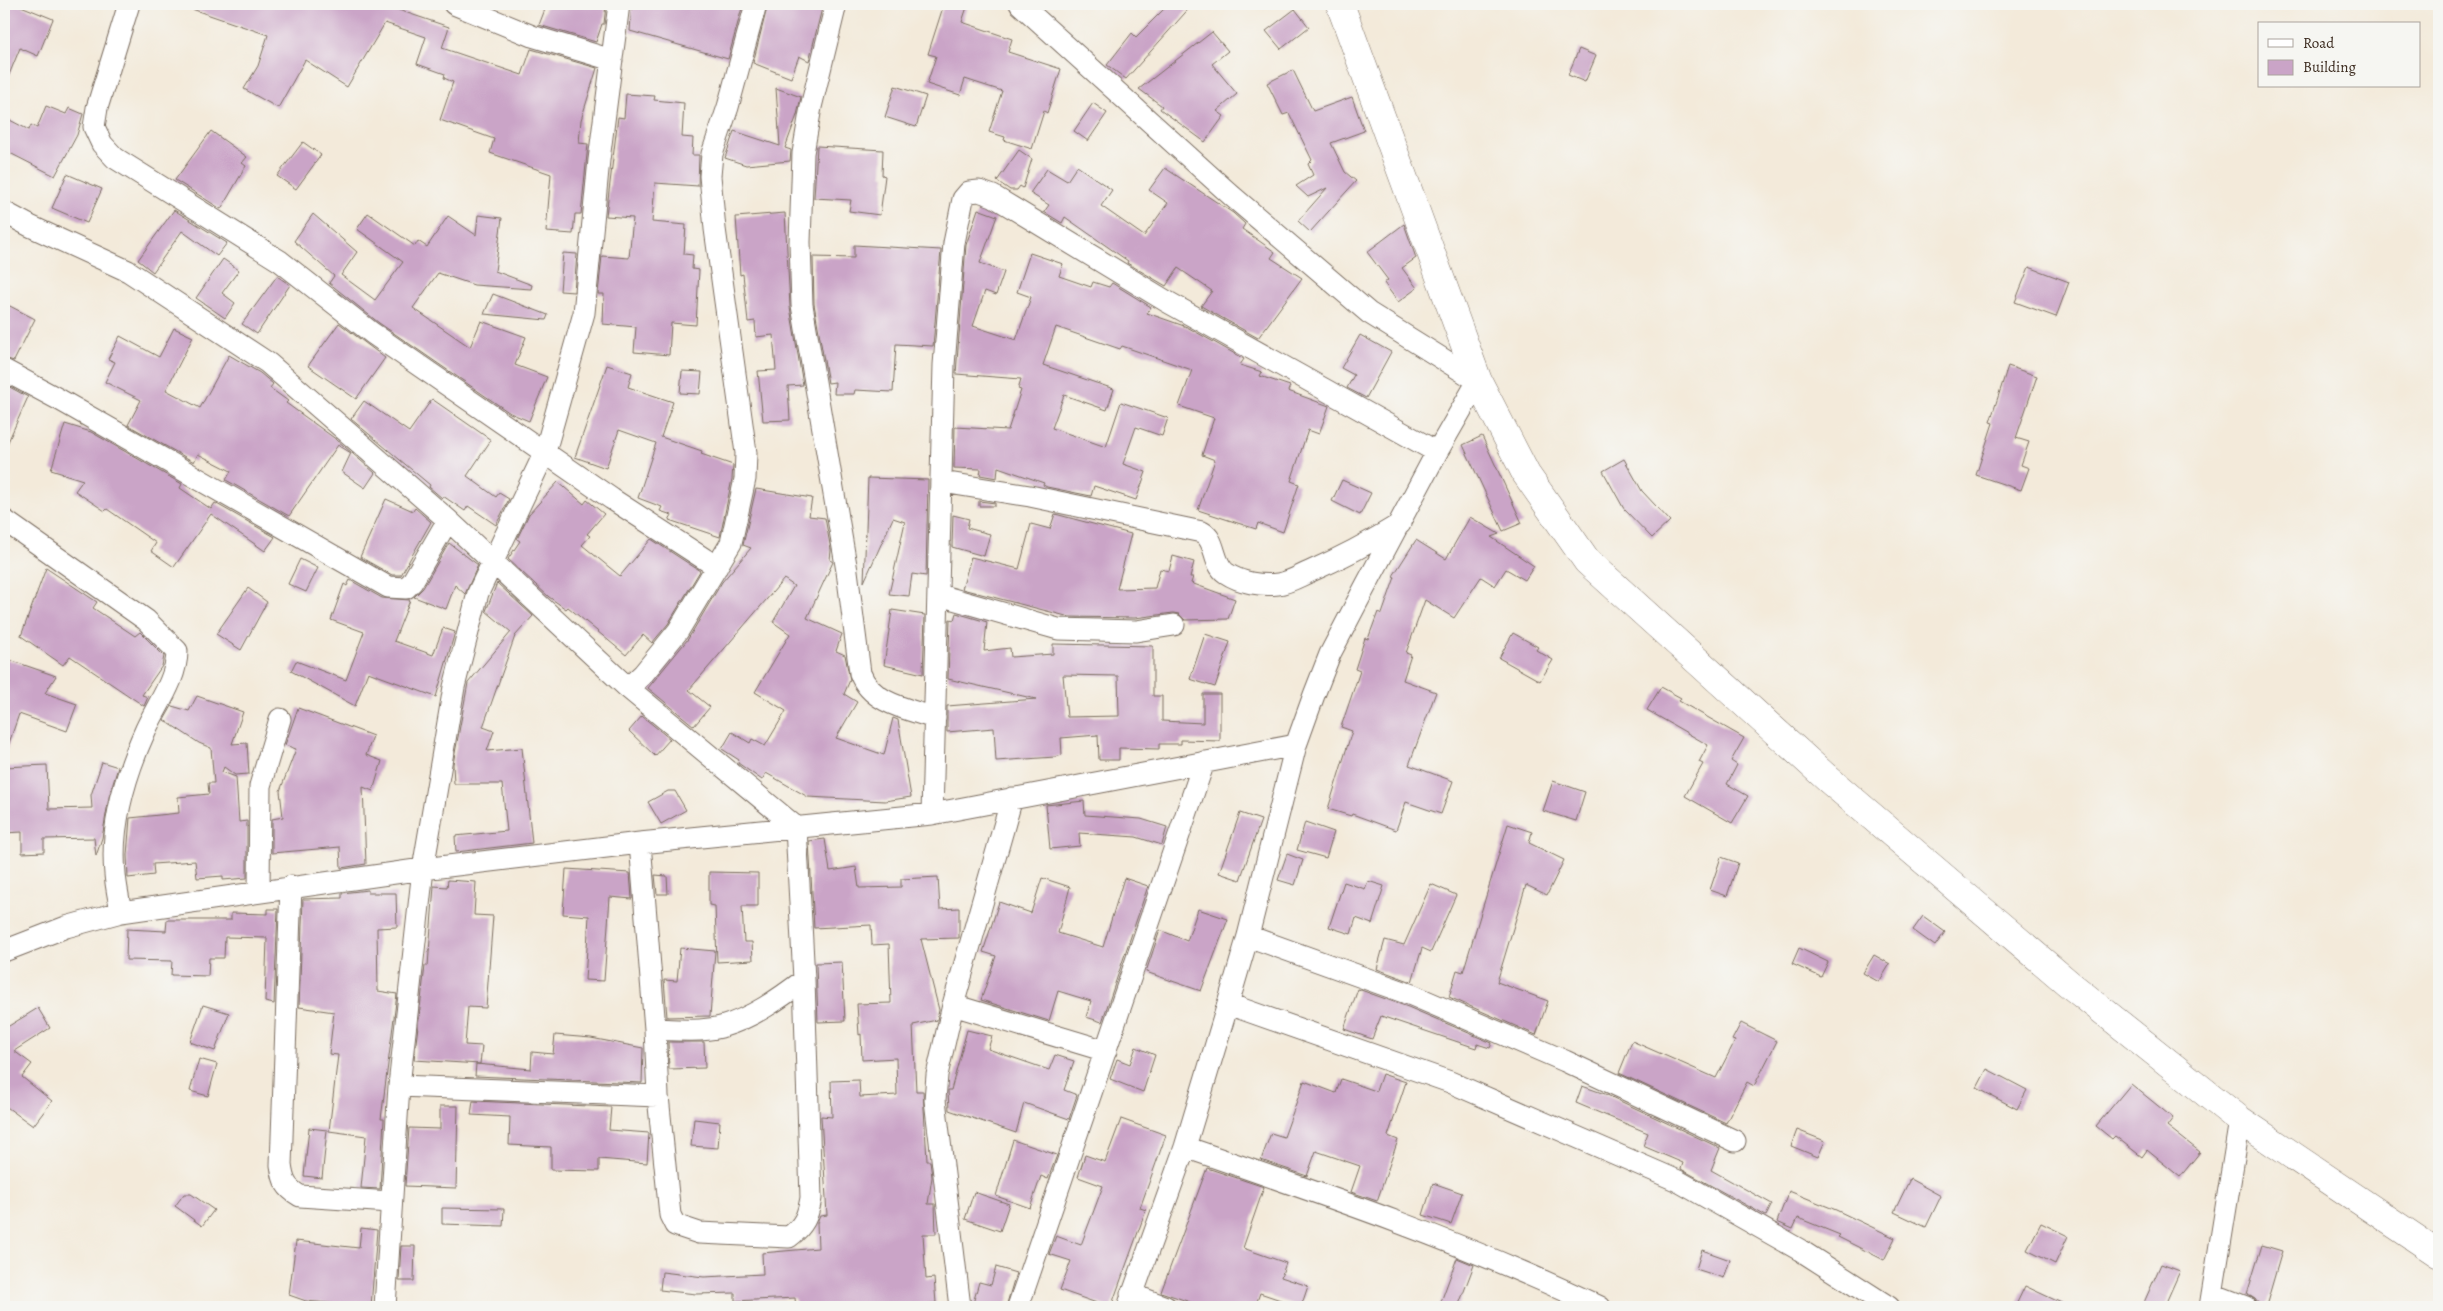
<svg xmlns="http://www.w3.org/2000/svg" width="2443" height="1311" viewBox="0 0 2443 1311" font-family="Alegreya,serif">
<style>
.building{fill:#caa4c7;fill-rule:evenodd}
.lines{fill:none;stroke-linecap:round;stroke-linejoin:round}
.minor-casing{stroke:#7b6d60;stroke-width:23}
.tertiary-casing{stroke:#7b6d60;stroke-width:29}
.minor{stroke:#fff;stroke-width:21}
.tertiary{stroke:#fff;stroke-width:28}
</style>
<rect width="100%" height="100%" fill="#f6f6f2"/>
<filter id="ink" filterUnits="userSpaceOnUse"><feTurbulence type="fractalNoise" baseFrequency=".02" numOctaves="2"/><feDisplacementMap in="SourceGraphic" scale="10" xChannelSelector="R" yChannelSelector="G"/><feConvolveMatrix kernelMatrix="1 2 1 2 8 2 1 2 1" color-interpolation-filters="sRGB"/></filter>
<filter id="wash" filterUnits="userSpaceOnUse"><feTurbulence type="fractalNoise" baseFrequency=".0096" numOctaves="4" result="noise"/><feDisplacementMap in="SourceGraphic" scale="20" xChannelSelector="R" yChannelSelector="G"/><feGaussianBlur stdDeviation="1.12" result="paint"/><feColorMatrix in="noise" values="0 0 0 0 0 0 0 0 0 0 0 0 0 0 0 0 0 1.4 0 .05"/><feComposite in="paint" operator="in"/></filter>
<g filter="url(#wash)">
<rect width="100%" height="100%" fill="#f3eada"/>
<g id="blocks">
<!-- building -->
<path class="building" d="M4,4H16L53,19L38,56L20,48L4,87Z
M187,4H381L449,27L442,48L522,75L531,49L597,68L581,120L579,143L588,144L581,214H575L573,234L546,232L551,174L490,153L494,139L440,120L453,82L444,78L445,74L417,64L426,37L385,23L347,87L305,60L278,108L244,89L258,66L268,35L186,7Z
M547,4H606L604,24H602L596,42L539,25Z
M632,4H743L728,59L630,31Z
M768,4H823L809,61L799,56L791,78L753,63Z
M944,4H968L962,22L1012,39L1008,52L1061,69L1047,113L1044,111L1032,149L1004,140L1005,137L989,132L1002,91L965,79L960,95L927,84L936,56L928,54Z
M1169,4H1193L1126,79L1107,65L1132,33L1136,37Z
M1295,9L1309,27L1281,49L1266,31Z
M1212,32L1228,51L1212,64L1237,94L1217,111L1224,116L1205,142L1160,109L1162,106L1139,89Z
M1579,49L1596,56L1585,82L1568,75Z
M1293,70L1313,111L1352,97L1364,131L1331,143L1345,172L1356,181L1310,232L1298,221L1327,188L1308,197L1296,186L1313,175L1308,164L1312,160L1289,113L1283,115L1267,83Z
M895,86L926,96L916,127L885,117Z
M776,88L801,97L797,115L785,148L791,150L790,161L746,165L725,158L734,131L780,146Z
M626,94L655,96L654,100L684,103L682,137L693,138L692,155H699L698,186L655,183L652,222L686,225L684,254L693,255L692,269L699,270L696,325L671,323L669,355L634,352L636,327L603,324L604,294H598L602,256L629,258L633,218L606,216L618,117L624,118Z
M1093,103L1107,113L1088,141L1074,131Z
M46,106L66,114L69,108L83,114L77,135L55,176L4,150V117L29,130L31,125L37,128Z
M211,131L247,157L242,163L246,166L221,209L175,180Z
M303,142L321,155L296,189L277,176Z
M817,146L883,150L882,175L885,176L880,215L849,211L851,200L814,198Z
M1019,150L1032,159L1023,188L1020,186L1017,190H1010L997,181Z
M1077,166L1112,190L1101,206L1144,236L1168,203L1149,190L1165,168L1233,213L1245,224L1242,229L1275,252L1271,258L1302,278L1258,338L1201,306L1212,291L1178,268L1166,286L1127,263L1128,261L1065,217L1062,223L1044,212L1049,205L1030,193L1047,169L1067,181Z
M67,174L102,189L87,223L52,208Z
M978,209L997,216L980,263L1004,272L996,295L985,291L973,326L1016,340L1031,297L1017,292L1030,253L1063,264L1059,276L1091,287L1093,282L1109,287L1112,283L1151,307L1147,313L1187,327L1244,359L1240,365L1262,372L1260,376L1290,386L1288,391L1329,406L1319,434L1308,430L1291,481L1299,484L1283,532L1258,523L1256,529L1198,510L1215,460L1202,455L1214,418L1179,406L1192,370L1122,346L1120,349L1056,327L1043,365L1114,389L1107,410L1064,395L1052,428L1106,447L1121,402L1168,418L1162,436L1136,427L1123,464L1146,472L1136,500L1094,486L1091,496L1047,487L1043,485L1044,483L998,467L997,478L980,475L981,469L954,468L955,427L1008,430L1021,390L1018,389L1021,379L956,374L966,245Z
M174,210L227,243L217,256L182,231L153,272L138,260Z
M368,213L415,246L418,241L427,247L448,216L476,235L478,215L502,218L495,271L532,285L531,289L474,285L438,273L413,308L470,347L481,321L526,337L515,365L547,377L529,421L510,413L379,323L329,283L334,276L294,241L313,214L357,252L341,275L375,300L403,262L357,229Z
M785,213L790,307L803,385L788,386L790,420L763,421L758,371L776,370L773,335L756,337L755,321L748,322L743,274L740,275L736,217Z
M1404,224L1416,258L1402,268L1417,288L1398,302L1384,283L1388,280L1367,252Z
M854,245L941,250L933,346L896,344L893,392L855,390L854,394H834L835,382L828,383L814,304L813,257L854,258Z
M563,253L577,254L574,292L560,291Z
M223,259L239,270L222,293L235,303L225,318L196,298Z
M2029,267L2069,282L2056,317L2015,302Z
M277,276L290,285L257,334L242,324Z
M493,294L548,315L546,320L484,314Z
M4,303L35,319L14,361L4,358Z
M339,323L385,358L356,399L308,366Z
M174,328L193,337L166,390L200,408L229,355L260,373L273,384L270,388L288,401L286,403L337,440L375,473L365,488L342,472L351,453L338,445L289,516L226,480L231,471L198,454L194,462L128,425L141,400L105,382L115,362L108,359L120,336L159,357Z
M1360,335L1391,352L1366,398L1347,388L1354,375L1341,368Z
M607,365L632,373L628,387L673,402L661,437L702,451L701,454L733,465L732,479L720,537L669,520L672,515L660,511L662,507L638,498L656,443L619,430L606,468L575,457Z
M2008,366L2037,376L2016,438L2029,442L2021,465L2029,468L2021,490L1976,475L1993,423L1990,422Z
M682,371L702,372L700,394L680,393Z
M4,384L28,397L4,451Z
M432,399L491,440L467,476L496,497L499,493L509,499L496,525L468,506L465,511L443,496L442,498L429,487L430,485L351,419L364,401L409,432Z
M65,424L91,432L182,484L180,488L211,509L215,503L275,537L265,551L211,514L174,567L151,551L156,543L107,509L105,511L75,491L83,480L51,470Z
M1482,436L1522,523L1503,531L1463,445Z
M1624,459L1642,491L1670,521L1652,538L1624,509L1603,471Z
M868,478L928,480L926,576L912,574L909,596L889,594L905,522L893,518L864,582Z
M1342,480L1371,493L1360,515L1332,501Z
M558,482L584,504L587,500L604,514L587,534L590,536L582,545L620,576L651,539L700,571L668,624L652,643L643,635L626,655L568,607L566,609L549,597L508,559L520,541L517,539L529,514Z
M756,489L812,498L809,516L825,518L831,550L830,560L833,562L807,618L842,634L836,651L845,655L850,680L844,694L857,702L836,738L884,755L893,718L898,720L911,797L885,801L808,797L766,773L762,780L738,763L739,760L722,749L732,732L750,743L752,739L765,746L786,711L755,692L790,634L773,622L794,586L784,579L689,690L710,707L694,726L648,688L688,639L722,582L751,548L743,545Z
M386,499L413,511L415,508L431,522L401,575H392L360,557Z
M979,501L995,503V506H979Z
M1055,514L1131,534L1117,589L1155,588L1160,569L1169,571L1173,556L1194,562L1190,577H1193L1191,583L1235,599L1228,619L1185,620L1179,614L1173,613L1135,618L1070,617L962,589L971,557L1019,569L1031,524L1050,529Z
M953,515L969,519L967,528L990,534L984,556L952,547Z
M1470,517L1499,534L1491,537L1534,566L1525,580L1506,569L1495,586L1481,577L1454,618L1425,600L1406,653L1411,655L1403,680L1436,692L1409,765L1453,781L1441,814L1406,802L1396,830L1352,814L1351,816L1328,809L1352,731L1341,727L1360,671L1355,669L1365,638L1368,639L1378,612L1382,614L1395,577L1393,576L1416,540L1446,559Z
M449,543L478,565L465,594L455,585L446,609L414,597L423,588Z
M300,559L318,568L306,592L288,584Z
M46,568L97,602L93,608L135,636L140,632L164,656L162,666L142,695L148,697L144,706L70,656L63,665L21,636Z
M350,580L382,598L410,600L394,641L433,655L443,628L455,632L436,697L368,672L355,706L291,671L296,661L346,680L364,632L331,620L344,584L347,586Z
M497,583L533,616L515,636L483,727L494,731L487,751L522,748L532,843L456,852L455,836L507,831L502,784H454L453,764L468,683L511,632L486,611Z
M248,588L267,602L241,650L216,634Z
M892,610L925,615L923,674L884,665Z
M956,613L987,622L984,651L1010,648L1011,657L1053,654V644L1153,646V696H1162V721L1203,723V694H1220V741L1181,740V744H1159V749L1119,748V760H1099L1098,735L1061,738L1062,755L1055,757L996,761L994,728L947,732V706L1036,699L948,679L950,619L954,620ZM1063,675L1118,676L1119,716L1067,717Z
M1513,633L1538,647L1536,650L1553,660L1540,681L1499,658Z
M1205,634L1230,642L1215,687L1190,679Z
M4,658L56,676L45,693L77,704L67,731L19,714L7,749H4Z
M1661,687L1681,698L1679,701L1744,738L1731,761L1737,765L1727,784L1748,796L1732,823L1685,796L1703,764L1699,762L1708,745L1647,710Z
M197,696L243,712L232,744L247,743L249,774L235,775L224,767L222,772L236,777L239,822L247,821V878L223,880V876L197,878L195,861L153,864L154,875L128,878L127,855L130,818L179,813L178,797L209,794L208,783H214L211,748L199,743L164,720L172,706L189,711Z
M298,708L373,736L366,755L382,761L373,791L363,787L366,864L341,868L340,847L272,853V819L283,817L280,791L296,749L285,745Z
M642,716L670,739L655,756L629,731Z
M102,762L118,767L109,797L102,838L96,856L94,838L44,839V852L22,853V832L4,833V767L47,765L49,809L92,808L91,795Z
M1553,781L1585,792L1576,821L1543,811Z
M668,791H675L686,810L661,824L648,802Z
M1084,801L1085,815L1141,819L1167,827L1162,845L1136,837L1079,833L1080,846L1050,849L1046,805Z
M1240,813L1261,820L1240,880L1219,873Z
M1305,822L1334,832L1326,858L1297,850Z
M1508,824L1532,832L1529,843L1564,860L1547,895L1526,885L1497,982L1548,1001L1536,1035L1449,997L1457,970L1463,972Z
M825,839L830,871L856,867L859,888L901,887V879L938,877L940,909L959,908V938L921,939L939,1010L937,1020L913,1025L916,1091H923L927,1161H930L932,1177L928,1204H935L936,1234H923L926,1279L934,1278L936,1303L900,1305V1307H796L795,1298L735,1301V1293L696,1294L660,1290L662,1272L704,1277L763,1274L762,1253L818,1248L817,1223L820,1216L827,1215L821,1116L832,1117L831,1081L859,1080L860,1097L897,1095L896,1058L862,1060L861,1034L859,1035L857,1004L891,1003L889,944L872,945L871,925L814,928L809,841Z
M1287,854L1303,860L1295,885L1278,880Z
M1721,857L1738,863L1727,896L1710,890Z
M566,869L630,873L632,899L610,897L604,981L585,980L589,916L563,914Z
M709,872L758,873V906H742L744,942H752L753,960L717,962L715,906L709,905Z
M655,875L667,876L668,894H657Z
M1042,878L1070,887L1058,933L1103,947L1124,878L1148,886L1102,1022L1086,1017L1091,1001L1058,991L1049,1021L981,1000L996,956L983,952L999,902L1031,913Z
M448,880L476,882L474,915L493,916L486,1008L468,1007L465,1045L482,1046L480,1064L414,1060L425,966H428L434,886L447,887Z
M1368,881L1384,886L1372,924L1356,918L1351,934L1329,927L1344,882L1365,889Z
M1431,884L1456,895L1431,952L1422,948L1412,982L1377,969L1385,940L1404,945Z
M368,890V893H396L397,927L377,928L378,991L397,994L381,1119H384L380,1189L361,1188L366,1136L329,1131L338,1055L329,1054L334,1012L299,1007L303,899L342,898V893Z
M268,909H278L274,1004L265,1002L267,938L225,937L224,958H209L208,976L171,975L172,961L126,960L127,929L166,931L167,920H231V913L268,914Z
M1198,909L1228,919L1201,991L1146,972L1160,930L1187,941Z
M1923,916L1945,932L1935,946L1913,930Z
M680,948L715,951L710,1016L667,1017L664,980L677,981Z
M1799,948L1828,962L1821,977L1792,964Z
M1874,955L1890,964L1879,982L1863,973Z
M842,962L845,1021L818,1022L816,963Z
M1358,989L1408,1007L1492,1043L1490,1048L1477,1044L1476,1048L1381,1016L1372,1039L1344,1029Z
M203,1005L229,1013L215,1051L190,1042Z
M38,1008L50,1028L14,1051L32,1064L22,1077L52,1101L33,1126L4,1105V1029Z
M1741,1023L1777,1041L1754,1086L1747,1082L1726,1123L1619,1073L1632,1041L1716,1078L1735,1041L1732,1040Z
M967,1030L992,1036L988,1049L1049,1070L1055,1055L1074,1061L1064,1090L1077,1095L1069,1119L1024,1103L1016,1133L949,1110L948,1090H951Z
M555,1035L591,1038L643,1048L642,1083L475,1076L476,1064L531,1069L532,1052L553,1054Z
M668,1042H704L705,1068L669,1069Z
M1136,1047L1155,1055L1143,1092L1110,1079L1117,1059L1130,1064Z
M199,1059L217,1064L208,1096L190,1091Z
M1987,1069L2027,1090L2017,1109L1977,1088Z
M1382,1074L1406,1082L1388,1136L1398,1140L1377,1201L1351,1192L1360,1166L1316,1151L1307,1176L1261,1160L1271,1133L1284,1137L1304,1081L1336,1093L1341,1079L1376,1091Z
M2131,1084L2173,1118L2167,1126L2200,1152L2180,1177L2147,1150L2142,1157L2115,1136L2112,1139L2096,1126Z
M1582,1086L1605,1094L1720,1148L1711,1170L1772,1204L1766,1216L1681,1169L1683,1163L1643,1146L1648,1133L1576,1103Z
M473,1101L611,1107L609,1130L649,1133L647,1163L599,1159V1171L551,1170V1147L509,1145L510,1117L471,1115Z
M440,1106H458L456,1188L405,1186L409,1128L440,1129Z
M694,1119L720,1122L718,1148L691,1146Z
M1121,1119L1166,1135L1140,1208L1146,1210L1111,1307H1108L1060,1290L1071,1261L1049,1254L1056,1236L1081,1245L1103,1186L1078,1177L1085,1155L1105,1162Z
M309,1128L327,1130L322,1178L304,1176Z
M1797,1130L1825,1141L1818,1157L1791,1146Z
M1013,1140L1057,1155L1048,1179L1041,1176L1030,1208L996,1196Z
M1207,1168L1264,1187L1243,1248L1286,1263L1281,1277L1308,1286L1301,1307L1260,1293L1255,1307H1204L1161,1292Z
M1910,1179L1941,1196L1926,1227L1894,1212Z
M1433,1183L1462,1193L1451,1224L1423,1215Z
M1789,1191L1836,1210L1895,1238L1884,1260L1838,1237L1840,1235L1798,1218L1793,1229L1777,1222Z
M974,1192L1009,1204L1000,1231L965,1219Z
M184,1194H191L214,1210L202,1226L175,1206Z
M442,1208L504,1209L503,1226L442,1224Z
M2041,1223L2068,1236L2055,1264L2027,1250Z
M361,1228L377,1230L371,1307L306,1301L289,1295L296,1241L359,1248Z
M2262,1245L2282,1251L2266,1306L2258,1303L2255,1299L2247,1294Z
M401,1246H415L414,1281H399Z
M1702,1250L1730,1260L1724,1278L1696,1269Z
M1457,1258L1474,1265L1458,1307H1439Z
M2161,1264L2180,1271L2164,1307H2142Z
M996,1267L1016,1273L1006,1307H972L979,1282L991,1285Z
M2025,1286L2070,1307H2015Z"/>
</g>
</g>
<g filter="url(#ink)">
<use href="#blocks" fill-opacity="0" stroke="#7b6d60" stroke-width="1"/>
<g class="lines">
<defs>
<path id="minor" d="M129,4L97,108L94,127L102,144L115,158L280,261L372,333L612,499L717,567
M454,4L532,36L612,60
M836,4L811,107L803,153L800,242L802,305L847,571L860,673C871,703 907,709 935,718
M1020,4L1232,196L1369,313L1478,381L1437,452L1364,589L1330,654L1314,695L1296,745L1248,936L1228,1004L1185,1147L1128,1307
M4,212L30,226L128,271L268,363L448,520L628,688L796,827L804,980L811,1198C808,1216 804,1226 789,1237L699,1233L675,1225L670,1215L658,1096L655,1029L640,843
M4,370L60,400L388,587L406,588L412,582L448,520
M942,482L1030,496L1202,532C1217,540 1212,563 1226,573C1241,583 1261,586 1278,584C1288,583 1300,576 1309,572C1341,558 1371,542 1400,524
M4,520L146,620L177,651C177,679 157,705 146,729C126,773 110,825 115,874C116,887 119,899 121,912
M939,595L1058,629L1136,631L1174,625
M628,688L643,674L678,631L731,543L745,479L746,453L715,229L710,176L712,154L728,107L756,4
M932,814L944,365L954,243L963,199L969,192L979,191L993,196L1166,301L1437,452
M291,886L281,1165C283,1181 286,1188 300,1196L390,1202
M259,891L260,786L280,719
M1248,936L1412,995L1565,1061L1735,1141
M4,951L66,927L121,912L423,869L640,843L932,814L1296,745
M1228,1004L1450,1082L1678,1181L1800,1250L1889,1307
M953,1005L1106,1051
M655,1029C676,1030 700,1032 721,1027C752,1018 779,999 804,980
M399,1086L658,1096
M1185,1147C1325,1195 1466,1243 1600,1307
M1131,1294L1166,1307
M2212,1294L2246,1307
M385,1307L399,1086L423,869L454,687L478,593L545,452L584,313L599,160L619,4
M960,1307L935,1100L937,1075L953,1005L1012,798
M1018,1307L1204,762
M2210,1307L2240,1120"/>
<path id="tertiary" d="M1340,4L1478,381L1526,474L1587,561L1828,779L2068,983L2240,1120L2439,1254"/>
</defs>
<!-- minor casing -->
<use href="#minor" class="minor-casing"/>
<!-- tertiary casing -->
<use href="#tertiary" class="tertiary-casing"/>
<!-- minor -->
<use href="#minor" class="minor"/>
<!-- tertiary -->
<use href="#tertiary" class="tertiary"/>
</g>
</g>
<!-- margin -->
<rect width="2443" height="1311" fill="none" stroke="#f6f6f2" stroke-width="20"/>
<!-- legend -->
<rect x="2258" y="22" width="162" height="65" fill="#f6f6f2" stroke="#aba49d"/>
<rect x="2268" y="39" width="25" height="8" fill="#ffffff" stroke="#aba49d"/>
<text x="2303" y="48" font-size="15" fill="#3b2a1e">Road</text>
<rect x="2268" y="60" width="25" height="15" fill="#caa4c7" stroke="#aba49d"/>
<text x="2303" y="72" font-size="15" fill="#3b2a1e">Building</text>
</svg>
